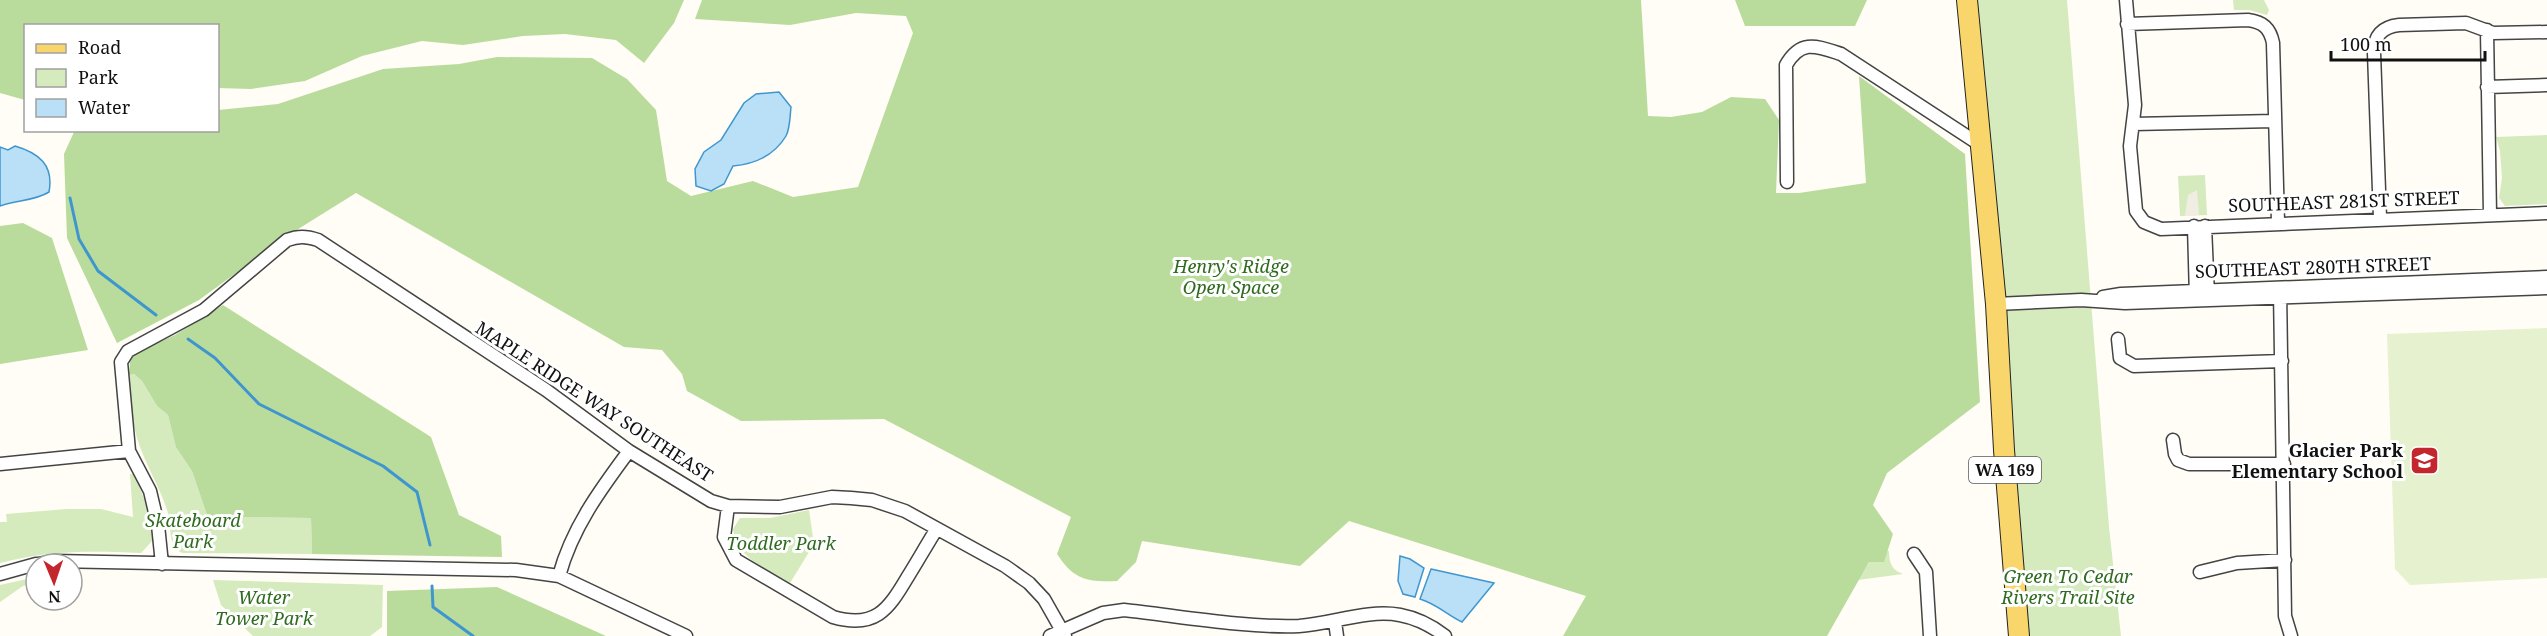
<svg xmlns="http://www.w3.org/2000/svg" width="2547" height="636" viewBox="0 0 2547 636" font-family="'Noto Serif',serif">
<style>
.green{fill:#d5ebbd}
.forest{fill:#b9dc9c}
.pitch{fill:#e6f2cf}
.plaza{fill:#f1ede2}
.water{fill:#b9e0f7;stroke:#3f96cf;stroke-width:1.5}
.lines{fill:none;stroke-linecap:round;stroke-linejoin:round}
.stream{stroke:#3f96cf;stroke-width:3}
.street-casing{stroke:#444;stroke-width:15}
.primary-casing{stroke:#222;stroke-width:22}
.street{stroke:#fff;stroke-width:12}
.primary{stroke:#f9d66b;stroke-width:20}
.labels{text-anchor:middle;stroke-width:6;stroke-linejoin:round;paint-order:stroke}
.shield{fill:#fff;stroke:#585858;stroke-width:1.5}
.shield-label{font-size:16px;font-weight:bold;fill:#111}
.street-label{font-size:18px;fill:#111;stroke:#fff}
.park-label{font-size:18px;font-style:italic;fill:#2f6b1f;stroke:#fff}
.poi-label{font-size:18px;font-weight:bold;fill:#111;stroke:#fff;text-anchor:end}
</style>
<rect width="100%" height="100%" fill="#fffdf5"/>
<!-- green -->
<path class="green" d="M1972,0H2067L2109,527L2121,636H2025Z
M2233,0H2264L2269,10L2267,15L2249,10H2234Z
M2547,135V204L2505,206L2499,198L2502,178L2500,151L2496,137Z
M2205,175L2207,215L2180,216L2178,176Z
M134,374L142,381L157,406L168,415L176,446L192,471L207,515L220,517L311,518L312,554L183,553C167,548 172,527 168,513C159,483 140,457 134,426C131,409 130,392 129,375Z
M130,474H134C143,495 152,517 153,540L141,553C90,551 51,550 0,563V522H7L6,514L67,509H101L133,517Z
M809,510L814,544L790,583C766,569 738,559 733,529L740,518H770Z
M1889,551C1889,563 1892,570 1903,574L1858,580L1875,553Z
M36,577V583L23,586L0,602V585Z
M213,580L383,585L382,627L370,636H253L221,605Z"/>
<!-- forest -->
<path class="forest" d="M0,0H684L674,23L644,63L616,40L565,34L523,36L463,45L422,41L362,56L305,81L251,89L218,88V26H26L25,100L0,93Z
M702,0H1641L1648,116L1671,117L1702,112L1731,97L1765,99L1779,120L1776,193H1799L1866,183L1859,76L1965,154L1980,402L1887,473L1873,505L1893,534L1884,562H1869L1827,636H1563L1586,596L1349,521L1300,566L1142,541L1136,562L1117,581C1087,582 1074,580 1057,554L1071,517L884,419L741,421L687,391L682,374L662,350L624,347L356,193L287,236L199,300L117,343L67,238L64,154L74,132L218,130V110L278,104L383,69L459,64L497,57L592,58L627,79L656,110L667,181L691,196L753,181L793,197L858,187L913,33L906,16L856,13L790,25L695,19Z
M1735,0H1867L1855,26H1745Z
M23,223L52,238L88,350L0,364V226Z
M223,305L431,437L459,515L501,536L502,557L312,554L311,518L220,517L207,515L192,471L176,447L168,415L157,406L142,381L134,374L129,375L130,361L135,353L175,335Z
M497,587L606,636H387V591Z"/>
<!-- pitch -->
<path class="pitch" d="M2547,328V578L2410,585L2395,569L2387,334Z"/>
<!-- plaza -->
<path class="plaza" d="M2197,190L2199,215L2185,216L2188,195Z"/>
<!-- water -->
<path class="water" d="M779,92L791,107C790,116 790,129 786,136C774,156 755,164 733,166L724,184L711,191L696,186L695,169L704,152L721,140L744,103L756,94Z
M15,146C39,153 54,165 49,192C35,201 16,200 0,206V147L8,150Z
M1400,556L1410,559L1424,568L1415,597L1403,594L1398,581Z
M1431,569L1494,583L1462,622C1447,615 1437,604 1420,599Z"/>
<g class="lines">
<!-- stream -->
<path class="stream" d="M70,198L79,239L98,271L156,315
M188,339L215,358L259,404L383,466L417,492L430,545
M432,586L433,607L473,636"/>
<defs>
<path id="street" d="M2126,0L2135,105L2130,146L2136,211L2144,222L2161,229L2547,213
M2127,24L2248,20C2263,22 2270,28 2273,43L2278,222
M2487,30L2490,215
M2487,87L2547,85
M2133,124L2274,121
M1787,182L1786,65C1801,39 1816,46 1841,54L1982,146
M2380,218L2374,53C2374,36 2382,27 2399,25L2466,23L2493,33L2547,32
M2194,226L2196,297
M2205,226L2208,296
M2280,290L2285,616L2291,636
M2103,297L2121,294L2547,277
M1996,304L2081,300L2125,303L2547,288
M2118,339L2120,358L2134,366L2282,361
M2173,440L2175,454L2178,460L2189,464H2284
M0,464L129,451
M728,506L724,537L736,560L833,617C875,629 888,610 907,578C917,562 926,546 936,530
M1914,554L1926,572L1930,636
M38,564L54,561L516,570L559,576L686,636
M162,564L158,525L150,491L129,451L121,362L128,351L204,310L287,240C298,236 306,236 318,240L546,390L629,451L711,501L728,506L780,507L832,497L851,498L872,500L905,511L1005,566L1029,583L1044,599L1065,636
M2200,572L2237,563L2285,560
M0,574L36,564
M559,576C572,528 600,490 629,451
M1335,622L1337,636
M1050,636L1103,613L1124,610C1179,616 1245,628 1299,626C1332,624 1367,609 1400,615C1416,618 1432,626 1445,636"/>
<path id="primary" d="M1967,0L1996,304L2004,450L2019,636"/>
</defs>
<!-- street casing -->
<use href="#street" class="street-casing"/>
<!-- primary casing -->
<use href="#primary" class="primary-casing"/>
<!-- street -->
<use href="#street" class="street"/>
<!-- primary -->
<use href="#primary" class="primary"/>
</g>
<!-- icons -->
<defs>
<symbol id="school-square" viewBox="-11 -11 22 22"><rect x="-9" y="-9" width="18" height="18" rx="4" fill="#c4262e" stroke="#fff"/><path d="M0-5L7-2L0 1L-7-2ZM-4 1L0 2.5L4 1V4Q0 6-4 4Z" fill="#fff"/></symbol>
</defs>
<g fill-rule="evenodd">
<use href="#school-square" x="2408" y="444" width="33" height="33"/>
</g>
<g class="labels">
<!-- shield labels -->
<rect class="shield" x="1969" y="457" width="72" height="26" rx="4.5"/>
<g class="shield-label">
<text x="2005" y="476">WA 169</text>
</g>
<!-- street labels -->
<g class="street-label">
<text transform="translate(2344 202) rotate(-2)" y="6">SOUTHEAST 281ST STREET</text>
<text transform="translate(2313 268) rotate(-2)" y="6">SOUTHEAST 280TH STREET</text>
<text transform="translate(594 402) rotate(33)" y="6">MAPLE RIDGE WAY SOUTHEAST</text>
</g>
<!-- park labels -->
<g class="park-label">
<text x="1231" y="273">Henry's Ridge<tspan x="1231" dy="21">Open Space</tspan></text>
<text x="193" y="527">Skateboard<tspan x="193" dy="21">Park</tspan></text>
<text x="781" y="550">Toddler Park</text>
<text x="2068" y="583">Green To Cedar<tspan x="2068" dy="21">Rivers Trail Site</tspan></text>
<text x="264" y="604">Water<tspan x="264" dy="21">Tower Park</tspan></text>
</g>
<!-- poi labels -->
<g class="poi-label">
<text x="2403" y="457">Glacier Park<tspan x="2403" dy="21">Elementary School</tspan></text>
</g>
</g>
<!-- legend -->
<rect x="24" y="24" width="195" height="108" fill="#ffffff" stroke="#a0a0a0" stroke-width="1.5"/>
<rect x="36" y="44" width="30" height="9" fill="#f9d66b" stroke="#a0a0a0" stroke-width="1.5"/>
<text x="78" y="54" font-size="18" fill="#111111">Road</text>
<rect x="36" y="69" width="30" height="18" fill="#d5ebbd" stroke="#a0a0a0" stroke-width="1.5"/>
<text x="78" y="84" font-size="18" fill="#111111">Park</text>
<rect x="36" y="99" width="30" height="18" fill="#b9e0f7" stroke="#a0a0a0" stroke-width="1.5"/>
<text x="78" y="114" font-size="18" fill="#111111">Water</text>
<!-- north arrow -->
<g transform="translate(54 582) rotate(178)"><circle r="28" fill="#ffffff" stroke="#a0a0a0" stroke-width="1.5"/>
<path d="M0-4.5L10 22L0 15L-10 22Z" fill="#c4262e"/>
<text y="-9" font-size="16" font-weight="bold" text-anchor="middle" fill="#111111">N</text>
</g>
<!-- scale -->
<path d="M2331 51v9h154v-9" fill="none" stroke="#111111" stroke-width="3"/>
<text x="2340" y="51" font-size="18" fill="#111111" stroke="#ffffff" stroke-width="4.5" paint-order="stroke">100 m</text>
</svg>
